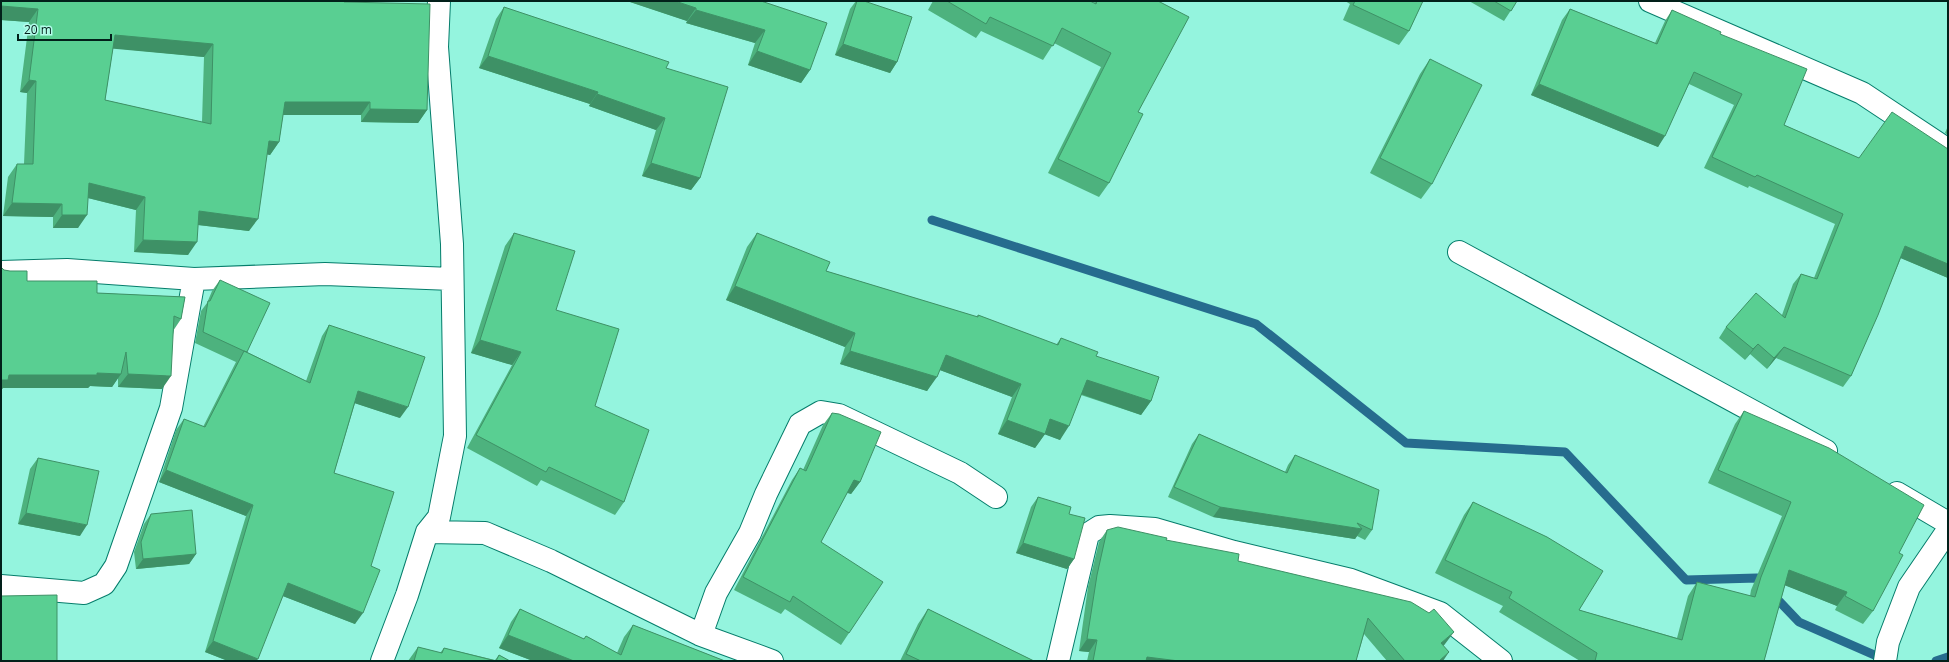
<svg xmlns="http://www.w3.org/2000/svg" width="1949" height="662" viewBox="0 0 1949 662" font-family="'Open Sans',sans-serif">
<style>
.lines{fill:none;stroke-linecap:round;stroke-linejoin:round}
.stream{stroke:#266c8e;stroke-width:9}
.minor-casing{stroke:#057d6b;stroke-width:24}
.minor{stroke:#fff;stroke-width:22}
.wall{fill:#4db27e;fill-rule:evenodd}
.shaded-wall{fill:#3e9166}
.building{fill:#59cf92;stroke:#3e9166;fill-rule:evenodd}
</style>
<rect width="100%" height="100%" fill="#94f4de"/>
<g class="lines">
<!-- stream -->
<path class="stream" d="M932,220L1256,324L1406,443L1565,452L1686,580L1757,578L1799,622L1886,660
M1936,661L1948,657"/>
<defs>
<path id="minor" d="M1650,1L1862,93L1948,150
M1459,252L1826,451
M1,272L67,270L194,279L325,274L452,279
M1897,493L1948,523
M427,532L485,533L551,561L701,635L772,661
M1,586L84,593L104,584L116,566L171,408L194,279
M701,635L716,593L750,533L766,494L800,424L821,412L839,415L960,473L996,497
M382,661L407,595L427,532L439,517L455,436L452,244L437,47L439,1
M1058,661L1088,534L1099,527L1110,526L1155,529L1234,552L1351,580L1440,613L1501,661
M1885,661L1888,642L1909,587L1948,530"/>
</defs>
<!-- minor casing -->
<use href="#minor" class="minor-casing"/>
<!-- minor -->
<use href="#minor" class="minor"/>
</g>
<!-- wall -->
<path class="wall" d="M1,1L344,2L427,110L418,123L361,122V115H283L279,142L270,155L267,154L249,231L198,225L188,255L134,252L136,210L88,198L78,228H53V217L3,216L8,177L17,164H24L27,93L20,92L29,22L1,20ZM113,48L204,57L202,122L105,100Z
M627,1H761L810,70L801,83L748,65L755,43L686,23L687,21Z
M856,1H864L897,62L890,73L835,55L850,9Z
M933,1H1090L1094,3L1095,1H1158L1138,112L1109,183L1099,197L1048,173L1101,67L1054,43L1043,60L981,31L976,38L928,10Z
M1345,1H1423L1409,31L1399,45L1343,20L1350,4Z
M1469,1H1517L1504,21Z
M504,7L666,68L700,178L691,190L642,176L656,130L589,106L590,104L479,68L496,19Z
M1570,9L1655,43L1665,21L1672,10L1720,34L1784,125L1859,158L1948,149V278L1901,258L1851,376L1843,387L1776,358L1767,369L1750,354L1745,360L1719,338L1726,327L1782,315L1793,284L1801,274L1814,278L1835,224L1749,186L1748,188L1704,168L1734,105L1689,84L1658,147L1531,95L1562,20Z
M1430,59L1432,184L1421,199L1370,173L1420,74Z
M1948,126V135L1945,133Z
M514,233L556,310L595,406L624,502L615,515L541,480L537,486L467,448L512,365L471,353L505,246Z
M757,233L826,271L977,317L978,315L1056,345L1061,338L1096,356L1151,401L1141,415L1081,395L1060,440L1045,434L1035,448L998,434L1012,397L940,370L927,391L840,364L845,347L726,300L747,247Z
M1,267L4,270L27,281L97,293L185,297L181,319L173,331L162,389L118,387V378L112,387L90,386L88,388H3L1,390Z
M220,280L247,352L306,381L322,336L329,325L400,418L355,403L334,473L371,566L355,624L283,596L256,661H228L205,652L246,516L159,482L176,430L184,419L203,427L236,362L195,343L201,311L207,303L212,291Z
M1744,411L1899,553L1873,611L1863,624L1835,610L1837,606L1785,585L1764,661H1580L1499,612L1503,606L1435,573L1464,515L1473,502L1579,610L1677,638L1688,596L1697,582L1750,596L1751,590L1782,516L1708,483L1735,424Z
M832,413L860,482L851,494L847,493L821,542L849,633L841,645L785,609L781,614L734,590L792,480L800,468L803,470L823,425Z
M1199,434L1285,472L1288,465L1295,455L1372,530L1365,540L1357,536L1355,539L1213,517L1168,497L1192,444Z
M38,458L80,536L18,524L30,469Z
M1038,497L1074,559L1067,569L1016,553L1031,507Z
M151,514L196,554L189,564L136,569L134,552L144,524Z
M1107,530L1166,540L1238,561L1445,644L1443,646V661H1387L1364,634L1356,661H1087L1089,652L1079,651L1088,587L1099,542Z
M520,609L584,639L586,636L617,653L624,637L633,625L725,661H533L499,648L511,622Z
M928,609L1034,661H900L918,624Z
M418,647L440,653L444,648L495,660L499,655L510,661H408Z"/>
<!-- shaded-wall -->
<path class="shaded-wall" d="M627,1H675L696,8L687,21Z
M1,6L38,9L29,22L1,20Z
M696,10L765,30L755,43L686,23Z
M115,35L213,44L204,57L106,48Z
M843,44L897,62L890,73L835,55Z
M757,51L810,70L801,83L748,65Z
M488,56L598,92L590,104L479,68Z
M29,80L36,81L27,93L20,92Z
M1539,84L1665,136L1658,147L1531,95Z
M597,94L665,118L656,130L589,106Z
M285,102H370L361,115H276Z
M370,109L427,110L418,123L361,122Z
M269,141L279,142L270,155L260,153Z
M651,163L700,178L691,190L642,176Z
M89,183L145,197L136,210L80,196Z
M12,203L62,204L53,217L3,216Z
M199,211L258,219L249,231L190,224Z
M62,215H87L78,228H53Z
M143,240L197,242L188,255L134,252Z
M1905,246L1948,264V278L1898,257Z
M735,286L855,333L845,347L726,300Z
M480,340L521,352L512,365L471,353Z
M1758,344L1750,354L1745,360L1753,349Z
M1784,347L1776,358L1767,369L1774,358Z
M850,351L937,377L927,391L840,364Z
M946,355L1021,384L1012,397L937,369Z
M97,373L121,374L112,387L90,386L88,388H3L1,390V380L9,375Z
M128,374L171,376L162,389L118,387Z
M1087,380L1151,401L1141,415L1078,393Z
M358,391L408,407L400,418L351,402Z
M1050,419L1069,426L1060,440L1041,433Z
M1007,420L1045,434L1035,448L998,434Z
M166,470L253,505L246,516L159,482Z
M854,480L860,482L851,494L846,492Z
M1220,507L1362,529L1355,539L1213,517Z
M26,513L87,525L80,536L18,524Z
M1023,543L1074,559L1067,569L1016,553Z
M196,554L189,564L136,569L143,559Z
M1789,570L1847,592L1837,606L1779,583Z
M288,583L363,613L355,624L280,595Z
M1454,632L1445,644L1433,655L1441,643Z
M508,635L574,661H533L499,648Z
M1087,639L1097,640L1089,652L1079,651Z
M213,641L258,659L256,661H228L205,652Z
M1449,652L1443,661H1439Z
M1147,657L1179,661H1144Z"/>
<!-- building -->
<path class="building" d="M1,1H344V2L430,4L427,110L370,109V102H285L279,142L269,141L258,219L199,211L197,242L143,240L145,197L89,183L87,215H62V204L12,203L17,164H33L36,81L29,80L38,9L1,6ZM115,35L213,44L211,124L105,100Z
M675,1H761L827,23L810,70L757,51L765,30L696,10V8Z
M857,1H864L912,17L897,62L843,44Z
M947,1H1090L1096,4L1097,1H1158L1189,17L1138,112L1143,114L1109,183L1058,159L1111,53L1062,28L1053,46L990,17L986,24Z
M1355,1H1423L1409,31L1353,5Z
M1494,1H1517L1511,11Z
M504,7L669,62L666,68L728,87L700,178L651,163L665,118L597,94L598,92L488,56Z
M1570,9L1657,44L1672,10L1721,32L1720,34L1807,69L1784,125L1859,158L1892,112L1948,149V264L1905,246L1878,315L1851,376L1784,347L1774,358L1758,344L1753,349L1726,327L1756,293L1785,318L1801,274L1817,279L1843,214L1757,175L1755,177L1712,157L1742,94L1694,72L1665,136L1539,84Z
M1430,59L1482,85L1432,184L1380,158Z
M514,233L575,251L556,310L619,329L595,406L649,430L624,502L549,467L546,472L476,435L521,352L480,340Z
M757,233L830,262L826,271L978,317V315L1058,345L1061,338L1098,352L1096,356L1159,377L1151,401L1087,380L1069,426L1050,419L1045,434L1007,420L1021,384L946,355L937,377L850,351L855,333L735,286Z
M1,267L4,270L10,271H27V281H97V293L185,297L181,319L174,316L171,376L128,374L126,352L121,374L97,373V375H9L8,380H1Z
M220,280L270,303L247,352L244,351L203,332L208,301H210Z
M329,325L425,357L408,407L358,391L334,473L394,492L371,566L380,570L363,613L288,583L258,659L213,641L253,505L166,470L184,419L205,427L244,351L310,383Z
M1744,411L1829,448L1924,505L1899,553L1903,555L1873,611L1845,596L1847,592L1789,570L1764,661H1595L1597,653L1509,598L1512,592L1445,560L1473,502L1547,537L1603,571L1579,610L1682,640L1697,582L1755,597L1761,577L1791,502L1718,470Z
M832,413L839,414L881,432L860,482L854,480L821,542L883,582L849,633L793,596L790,602L743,577L800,468L806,471Z
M1199,434L1287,473L1295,455L1379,490L1372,530L1357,523L1362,529L1220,507L1174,487Z
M38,458L99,471L87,525L26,513Z
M1038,497L1071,507L1069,514L1085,518L1074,559L1023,543Z
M192,510L196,554L143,559L141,542L151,514Z
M1118,527L1167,538L1166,540L1239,554L1238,561L1411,602L1429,613L1434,609L1454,632L1441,643L1449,652L1439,661H1405L1368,618L1356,661H1179L1147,657L1146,661H1093L1097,640L1087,639L1097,575L1107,530Z
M57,595V661H1V596Z
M520,609L584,639L586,636L621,655L633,625L725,661H574L508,635Z
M928,609L1034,661H921L906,654Z
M418,647L442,653L444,648L496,661L499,655L510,661H414Z"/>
<!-- border -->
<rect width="1949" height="662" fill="none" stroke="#02201a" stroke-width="4"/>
<!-- scale -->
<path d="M18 34v6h93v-6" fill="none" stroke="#02201a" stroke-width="2"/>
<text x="24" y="34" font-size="12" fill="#02201a" stroke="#b3fdeb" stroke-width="3" paint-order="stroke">20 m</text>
</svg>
